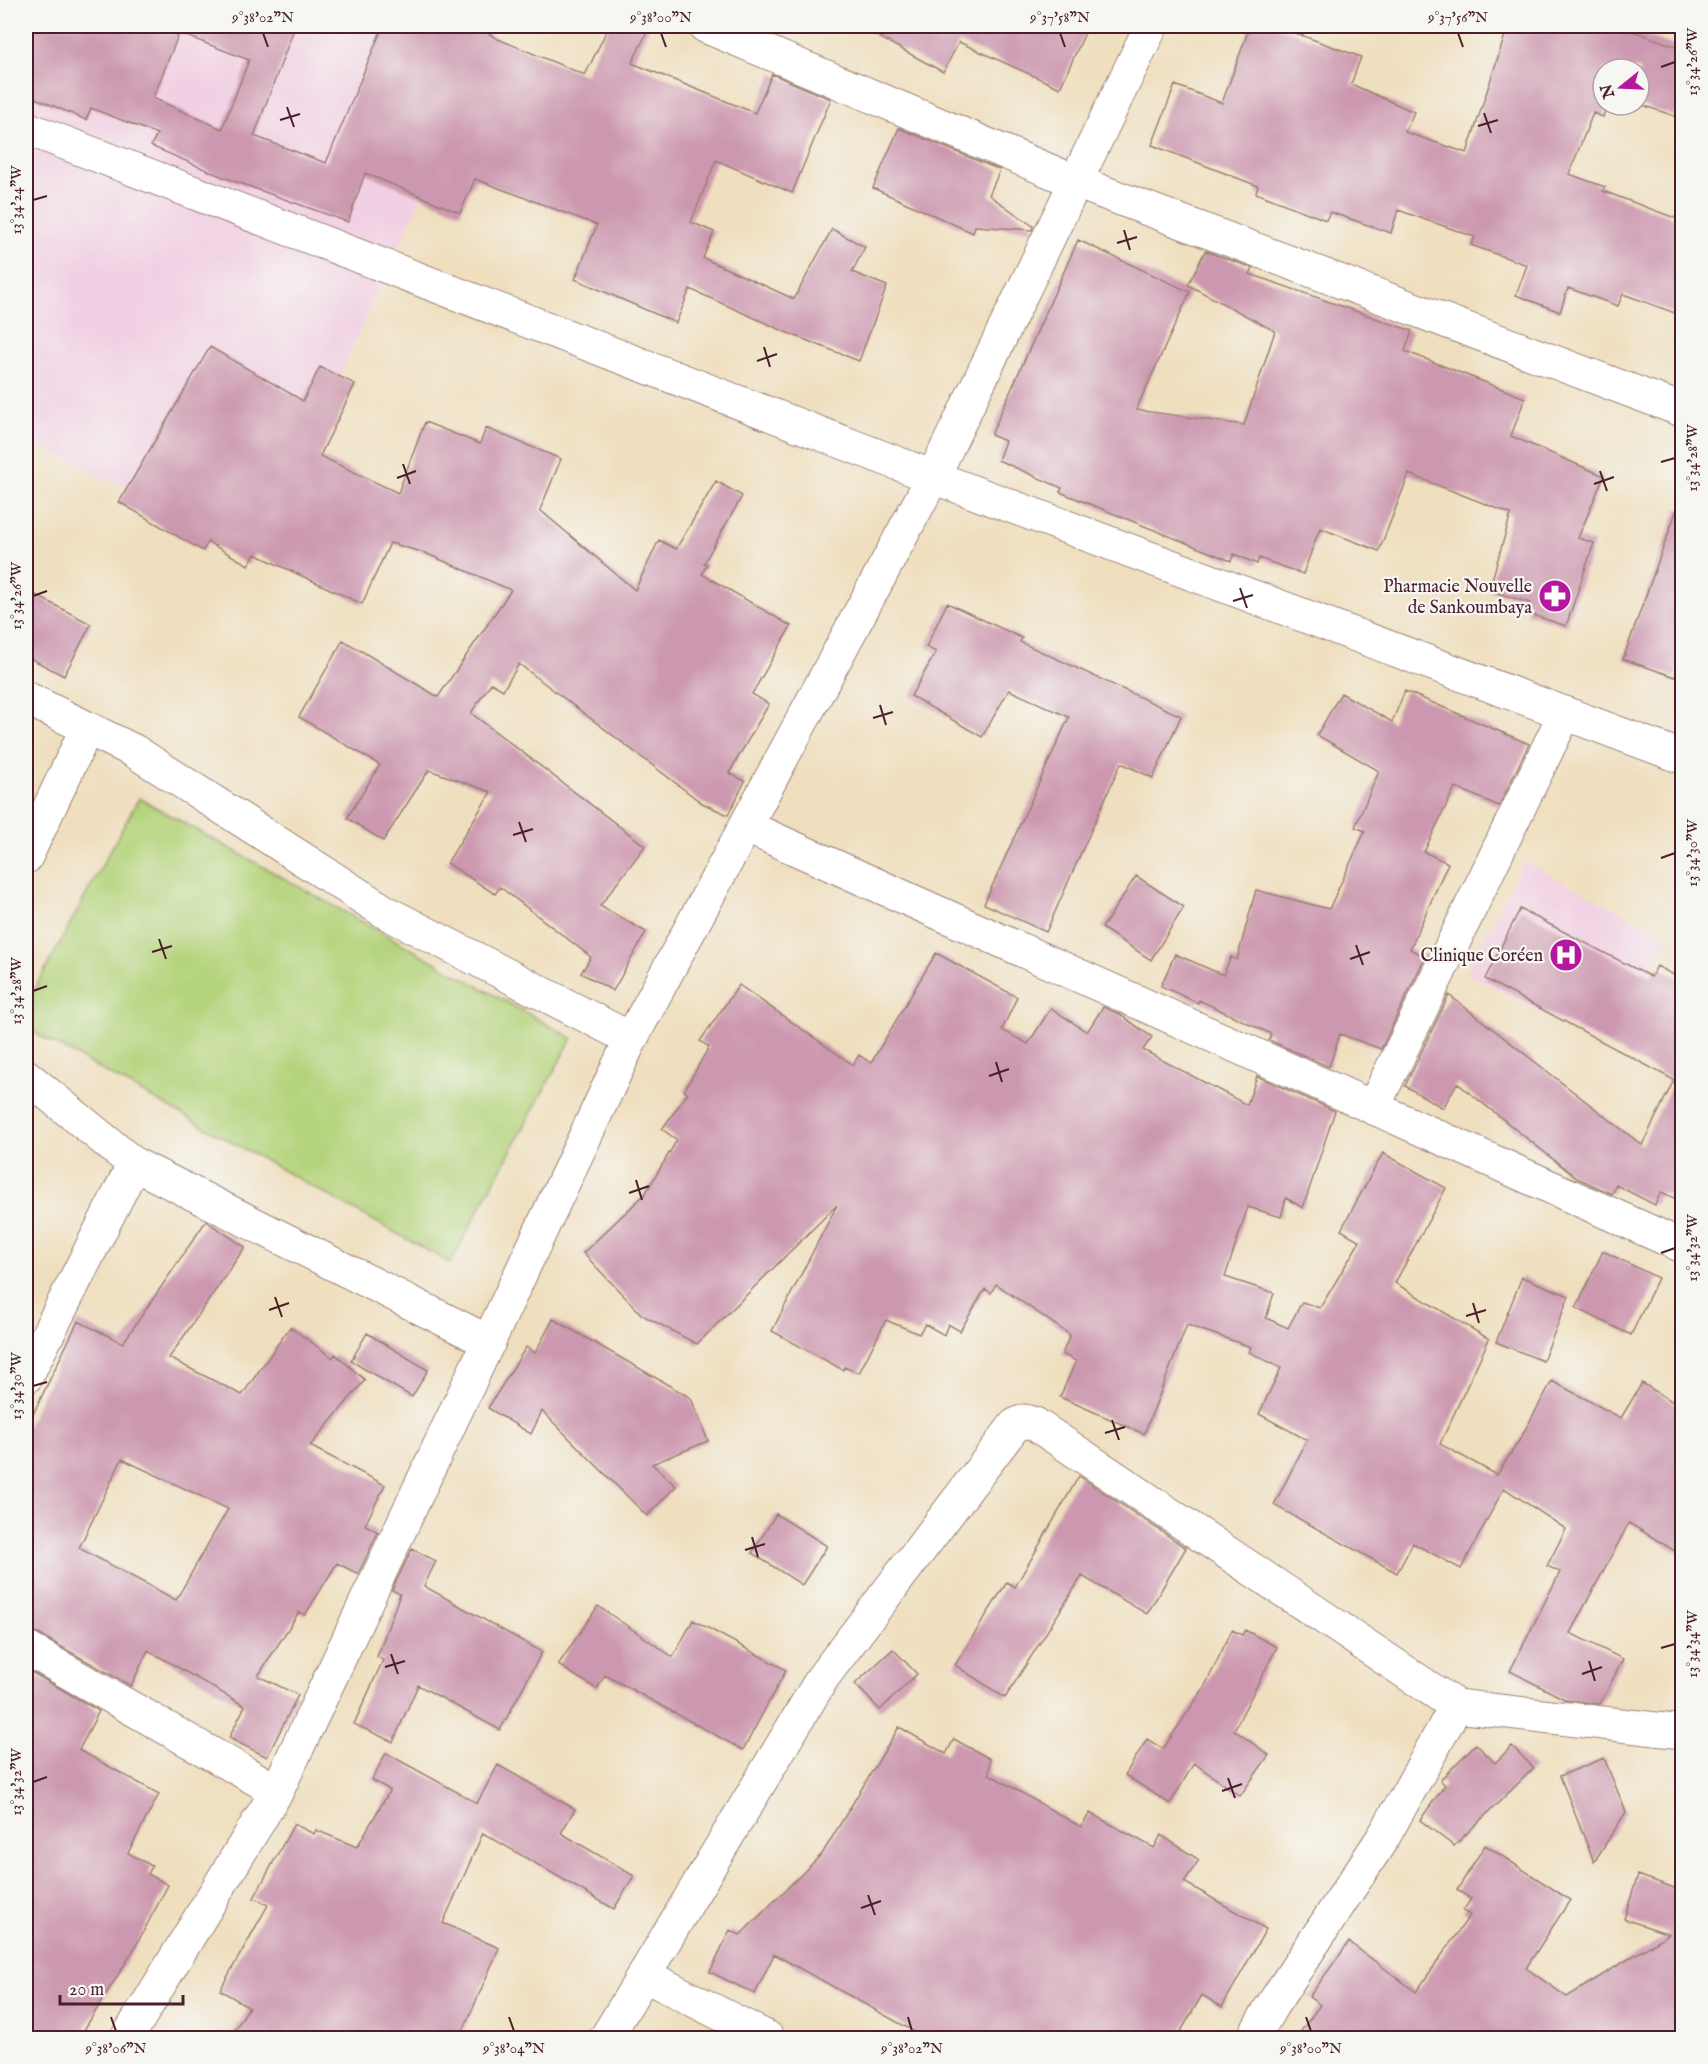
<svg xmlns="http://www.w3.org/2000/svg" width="1708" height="2064" viewBox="0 0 1708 2064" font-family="'IM FELL English',serif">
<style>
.built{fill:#f1d0e3}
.green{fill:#b4d37a;stroke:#7f7952;stroke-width:1.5}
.building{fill:#cc98af;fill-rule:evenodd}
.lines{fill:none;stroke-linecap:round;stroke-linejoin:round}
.minor-casing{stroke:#9c7f75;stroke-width:35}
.minor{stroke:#fff;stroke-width:33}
.ticks{fill:none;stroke:#4a1f2b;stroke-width:2}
.labels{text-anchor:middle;stroke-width:4.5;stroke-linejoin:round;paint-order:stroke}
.poi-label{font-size:18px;fill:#4a1f2b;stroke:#f6f6f2;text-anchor:end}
.neatline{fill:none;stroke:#4a1f2b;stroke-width:2}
.ticks-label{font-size:15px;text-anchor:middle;fill:#4a1f2b}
</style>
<rect width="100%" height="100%" fill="#f6f6f2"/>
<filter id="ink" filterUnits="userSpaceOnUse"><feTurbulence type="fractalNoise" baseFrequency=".0167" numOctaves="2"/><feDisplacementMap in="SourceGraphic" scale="12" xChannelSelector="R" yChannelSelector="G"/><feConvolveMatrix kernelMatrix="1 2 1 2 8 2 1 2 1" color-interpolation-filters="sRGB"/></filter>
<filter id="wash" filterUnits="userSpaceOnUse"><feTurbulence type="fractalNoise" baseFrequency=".008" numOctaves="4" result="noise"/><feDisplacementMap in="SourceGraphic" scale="24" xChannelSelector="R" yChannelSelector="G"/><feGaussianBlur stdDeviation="1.35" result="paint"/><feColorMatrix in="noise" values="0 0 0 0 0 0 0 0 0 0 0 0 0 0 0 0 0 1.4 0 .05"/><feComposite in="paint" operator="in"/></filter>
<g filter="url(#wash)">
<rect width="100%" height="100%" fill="#efdfbf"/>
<!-- built -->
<path class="built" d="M26,26H491L425,190L258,550L26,440Z
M1524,861L1669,937L1599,1043L1466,973Z"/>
<!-- green -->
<path class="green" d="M139,798L572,1038L450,1263L26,1028V1005Z"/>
<g id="blocks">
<!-- building -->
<path class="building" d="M26,26H295L254,136L326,163L383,26H476L498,39L585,75L609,26H650L632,63L755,113L772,74L831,99L792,193L716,160L691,222L714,232L703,258L794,299L832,229L865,247L852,272L887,286L859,361L788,333L690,289L676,323L575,279L597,225L475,179L460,213L365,173L348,222L223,177L151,146L157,134L91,108L86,120L26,94ZM179,33L249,60L222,129L153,98Z
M859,26H1088L1060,88L959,42L943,72Z
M1250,26H1276L1361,57L1351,84L1414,112L1405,132L1467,153L1508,26H1619L1683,49V119L1639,104V69H1603V105H1607L1603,117L1593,113L1569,174L1605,187L1603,191L1683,221V316L1623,294L1618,306L1568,288L1560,312L1516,295L1527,265L1471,245L1475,237L1398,210L1391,233L1330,212L1326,220L1256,193L1258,186L1152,145L1175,85L1222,103Z
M899,128L1000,170L989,195L1033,226L1032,230L975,226L973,233L873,188Z
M1078,240L1190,292L1136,410L1244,425L1275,331L1188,285L1205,251L1253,268L1250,274L1412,331L1405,351L1525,398L1511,436L1604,476L1578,538L1594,543L1566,626L1527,613L1530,603L1489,590L1511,514L1409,474L1379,551L1320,528L1303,574L1259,558L1257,564L1234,554L1231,561L1060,492L1062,488L998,460L1005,441L991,435Z
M210,347L303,401L320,367L355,384L320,456L398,493L425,422L480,444L486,428L561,459L540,510L635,590L659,540L676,549L716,481L742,496L704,563L707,564L702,574L791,626L752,694L769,704L729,773L745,781L728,815L702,803L519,664L503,690L491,683L471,713L645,846L600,906L646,932L613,991L581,973L591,957L500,887L495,894L447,863L491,792L429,770L383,841L347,818L380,765L299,717L343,640L438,697L511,590L425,553L390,543L362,604L255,554L248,565L208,542L203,551L119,502Z
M1677,509L1683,510V656L1675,677L1623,659Z
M26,590L91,624L64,676L26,656Z
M947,603L1022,638L1020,642L1181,716L1153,778L1121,763L1046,932L984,904L1069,717L1009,690L982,737L911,696L936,652L926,647Z
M1405,691L1529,744L1499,806L1455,787L1424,852L1448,863L1410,949L1425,957L1381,1049L1340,1034L1329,1067L1269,1040L1271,1034L1199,1000L1198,1003L1161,986L1175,954L1223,975L1231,957L1237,960L1256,890L1329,909L1365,831L1355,827L1379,771L1317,735L1341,693L1392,722Z
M1136,876L1184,907L1151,960L1102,928Z
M1520,909L1651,977L1657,966L1683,980V1202L1661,1192L1655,1205L1616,1185L1612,1194L1577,1178L1457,1083L1443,1108L1405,1086L1449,995L1642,1145L1674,1080L1485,979Z
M936,953L1017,997L1002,1030L1028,1044L1051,1008L1087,1032L1103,1007L1119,1014L1152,1037L1143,1050L1247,1105L1257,1076L1335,1111L1303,1208L1286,1198L1281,1217L1248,1207L1225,1277L1274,1293L1266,1318L1288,1328L1302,1302L1320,1308L1360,1241L1341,1230L1383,1153L1446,1188L1395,1283L1489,1339L1440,1444L1497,1475L1520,1439L1552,1381L1621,1418L1642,1383L1683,1408V1556L1629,1523L1570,1633L1623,1659L1600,1704L1566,1700L1510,1671L1560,1572L1547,1566L1566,1529L1504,1488L1461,1569L1413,1543L1397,1573L1274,1505L1307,1440L1259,1414L1281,1368L1249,1352L1251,1347L1187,1325L1144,1434L1060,1397L1076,1361L1062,1354L1070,1335L996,1284L991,1293L985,1289L960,1331L948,1324L944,1335L925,1324L919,1334L886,1320L859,1373L844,1367L843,1370L772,1331L837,1205L697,1344L642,1315L583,1253L645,1194L677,1140L662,1129L688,1093L684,1091L709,1047L700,1041L739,985L853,1065L859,1055L871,1063Z
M206,1221L245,1247L169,1358L242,1395L290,1327L333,1358L335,1354L365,1380L310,1446L385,1485L365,1525L378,1532L358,1574L337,1563L305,1615L299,1612L258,1676L298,1695L267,1757L229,1738L245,1706L148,1650L131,1686L35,1632L26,1629V1605L36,1584L26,1578V1429L78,1321L123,1343ZM122,1459L228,1509L176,1600L79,1548Z
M1603,1251L1658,1278L1631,1335L1576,1308Z
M1522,1277L1569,1296L1543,1361L1496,1342Z
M553,1319L691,1398L708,1441L652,1464L676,1486L647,1516L542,1411L531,1434L488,1408L526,1347L535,1353Z
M367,1333L428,1370L412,1397L351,1361Z
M1079,1476L1186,1548L1147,1614L1082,1576L1005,1698L955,1665L1007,1582L1015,1587Z
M776,1514L827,1546L802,1585L752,1553Z
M412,1549L436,1561L424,1586L542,1652L500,1730L418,1685L393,1742L354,1724L383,1660L377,1657L400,1594L392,1590Z
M598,1606L673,1657L693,1620L786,1670L743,1750L605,1675L597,1689L558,1665Z
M1232,1630L1242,1635L1245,1630L1277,1647L1234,1730L1269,1755L1240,1796L1194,1763L1170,1804L1125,1775L1147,1739L1163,1749L1204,1688Z
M893,1649L917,1674L880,1710L855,1684Z
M26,1669L99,1711L79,1750L159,1794L128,1853L152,1866L148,1874L168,1885L133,1951L79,2038H26Z
M899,1727L946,1754L954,1739L990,1759L989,1774L1081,1827L1090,1813L1154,1848L1161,1835L1199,1860L1184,1882L1266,1929L1222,2007L1202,1995L1177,2038H926L774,1954L755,1994L710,1972L730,1930L740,1935L822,1854Z
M1476,1744L1495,1763L1512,1746L1534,1768L1454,1846L1420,1820L1445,1785L1440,1780Z
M386,1753L477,1803L498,1765L575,1809L561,1833L634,1876L614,1909L483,1833L443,1923L499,1948L460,2038H230L249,2007L220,1990L268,1905L254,1898L294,1824L314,1834L316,1830L357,1847L390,1790L372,1780Z
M1604,1758L1626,1812L1594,1862L1560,1776Z
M1485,1845L1570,1900L1526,1968L1567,1997L1669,1934L1624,1919L1638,1875L1683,1891V2038H1296L1320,2005L1309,1997L1349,1942L1416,1992L1470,1915L1463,1911L1471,1899L1457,1890Z"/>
</g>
</g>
<g filter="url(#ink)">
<use href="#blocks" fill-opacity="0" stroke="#9c7f75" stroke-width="1.5"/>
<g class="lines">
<defs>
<path id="minor" d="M705,26L1076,182L1682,410
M26,128L933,477L1682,757
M26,698L134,751L387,913L631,1039
M745,826L1682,1246
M26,857L87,728
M26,1076L134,1164L489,1342
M1373,1108L1565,713
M26,1377L134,1164
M26,1648L277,1791
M644,1975L823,1677L1015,1425L1024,1421L1035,1424L1456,1706L1682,1732
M127,2038L277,1791L631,1039L933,477L1151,26
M606,2038L644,1975L768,2038
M1253,2038L1271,2007L1384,1836L1456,1706"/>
</defs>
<!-- minor casing -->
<use href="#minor" class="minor-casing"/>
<!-- minor -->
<use href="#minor" class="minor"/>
</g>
</g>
<!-- ticks -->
<path class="ticks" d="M263,33L268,47M661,33L666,47M1060,33L1065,47M1458,33L1463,47M1661,67L1675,62M287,107L294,127M1484,113L1491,133M280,120L300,114M1478,126L1498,120M33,200L47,196M1124,230L1130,250M1117,243L1137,237M764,347L770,367M757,361L777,354M1661,462L1675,458M403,464L410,484M1600,471L1607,491M397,478L416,471M1594,484L1614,477M1240,588L1247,608M33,596L47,591M1233,601L1253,595M880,705L886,725M873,718L893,712M519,822L526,842M513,835L533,829M1661,858L1675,853M159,939L166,959M1356,945L1363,965M152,952L172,946M1350,959L1370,952M33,991L47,986M996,1062L1002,1082M989,1076L1009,1069M636,1180L642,1200M629,1193L649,1186M1661,1253L1675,1248M275,1297L282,1317M1473,1303L1479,1323M269,1310L289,1303M1466,1316L1486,1310M33,1386L47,1382M1112,1420L1119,1440M1105,1433L1125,1427M752,1537L758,1557M745,1550L765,1544M1661,1648L1675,1644M391,1654L398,1674M1589,1661L1595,1681M385,1667L405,1661M1582,1674L1602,1667M1228,1778L1235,1798M33,1782L47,1777M1222,1791L1242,1784M868,1895L875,1915M861,1908L881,1901M111,2017L116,2031M509,2017L514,2031M908,2017L912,2031M1306,2017L1311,2031"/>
<!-- icons -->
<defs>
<symbol id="pharmacy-disc" viewBox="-11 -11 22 22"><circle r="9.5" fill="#b5179e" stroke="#f6f6f2"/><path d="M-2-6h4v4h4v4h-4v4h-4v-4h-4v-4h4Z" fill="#fff"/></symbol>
<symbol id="hospital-disc" viewBox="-11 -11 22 22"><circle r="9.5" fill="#b5179e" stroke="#f6f6f2"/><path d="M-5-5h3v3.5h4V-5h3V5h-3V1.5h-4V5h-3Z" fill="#fff"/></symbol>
</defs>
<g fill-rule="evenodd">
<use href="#pharmacy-disc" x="1536" y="577" width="38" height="38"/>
<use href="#hospital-disc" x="1547" y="936" width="38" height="38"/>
</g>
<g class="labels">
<!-- poi labels -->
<g class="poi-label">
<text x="1532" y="592">Pharmacie Nouvelle<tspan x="1532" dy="21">de Sankoumbaya</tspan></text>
<text x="1543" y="961">Clinique Coréen</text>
</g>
</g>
<!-- margin -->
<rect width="1708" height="2064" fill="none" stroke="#f6f6f2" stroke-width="66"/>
<!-- north arrow -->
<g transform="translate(1621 87) rotate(252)"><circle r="28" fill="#f6f6f2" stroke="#b1a0a2" stroke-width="1.5"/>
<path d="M0-4.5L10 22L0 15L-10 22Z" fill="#b5179e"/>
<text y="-9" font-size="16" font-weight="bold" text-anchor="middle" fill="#4a1f2b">N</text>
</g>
<!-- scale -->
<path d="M60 1995v9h123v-9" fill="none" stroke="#4a1f2b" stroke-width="3"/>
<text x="69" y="1995" font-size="18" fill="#4a1f2b" stroke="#f6f6f2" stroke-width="4.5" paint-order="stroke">20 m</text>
<rect x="33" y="33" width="1642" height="1998" class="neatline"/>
<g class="ticks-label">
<text x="263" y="22">9°38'02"N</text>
<text x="661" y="22">9°38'00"N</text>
<text x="1060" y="22">9°37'58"N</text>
<text x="1458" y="22">9°37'56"N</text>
<text transform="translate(1692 62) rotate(-90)" y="5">13°34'26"W</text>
<text transform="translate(16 200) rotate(-90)" y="5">13°34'24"W</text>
<text transform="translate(1692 458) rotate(-90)" y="5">13°34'28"W</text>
<text transform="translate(16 596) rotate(-90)" y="5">13°34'26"W</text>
<text transform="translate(1692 853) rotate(-90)" y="5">13°34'30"W</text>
<text transform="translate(16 991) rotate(-90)" y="5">13°34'28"W</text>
<text transform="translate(1692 1248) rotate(-90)" y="5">13°34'32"W</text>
<text transform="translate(16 1386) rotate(-90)" y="5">13°34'30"W</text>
<text transform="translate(1692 1644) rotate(-90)" y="5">13°34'34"W</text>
<text transform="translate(16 1782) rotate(-90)" y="5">13°34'32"W</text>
<text x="116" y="2053">9°38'06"N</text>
<text x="514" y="2053">9°38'04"N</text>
<text x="912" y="2053">9°38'02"N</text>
<text x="1311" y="2053">9°38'00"N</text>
</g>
</svg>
